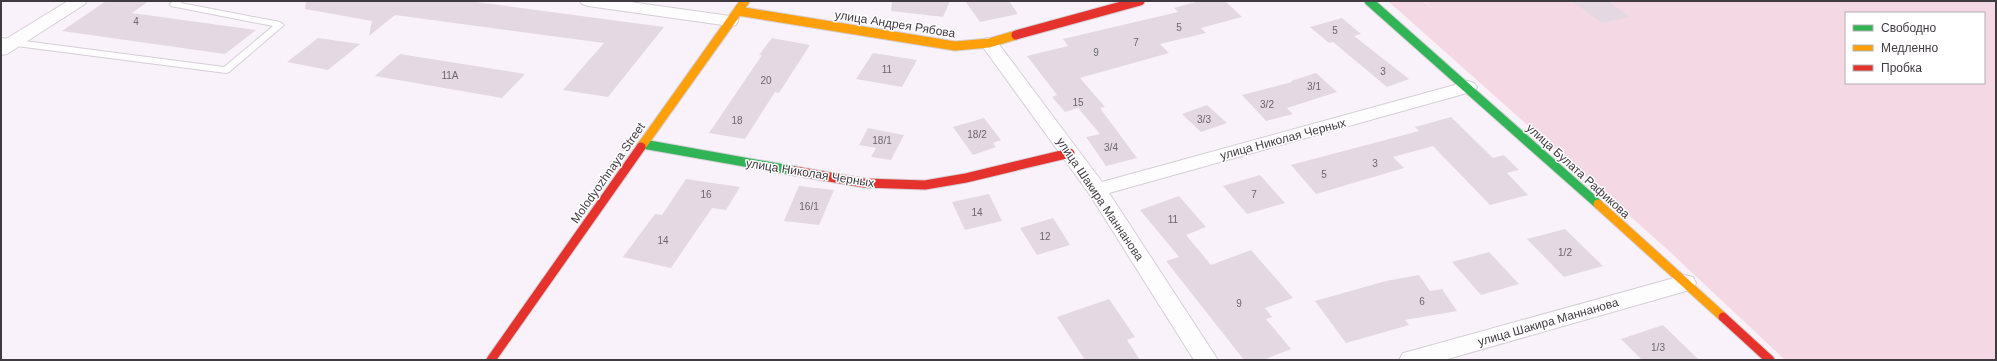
<svg xmlns="http://www.w3.org/2000/svg" width="1997" height="361" viewBox="0 0 1997 361" font-family="Arial,sans-serif">
<style>
.green{fill:#f4d8e3;fill-rule:evenodd}
.building{fill:#e4d9e2}
.lines{fill:none;stroke-linecap:round;stroke-linejoin:round}
.lane-casing{stroke:#d4cfd5;stroke-width:2}
.street-casing{stroke:#d4cfd5;stroke-width:2}
.fast-casing{stroke:#d4cfd5;stroke-width:11}
.slow-casing{stroke:#d4cfd5;stroke-width:11}
.jam-casing{stroke:#d4cfd5;stroke-width:11}
.lane{fill:#fefdfe;fill-rule:evenodd}
.street{fill:#fefdfe;fill-rule:evenodd}
.fast{stroke:#30b455;stroke-width:9}
.slow{stroke:#ff9f0a;stroke-width:9}
.jam{stroke:#e5322d;stroke-width:9}
.labels{text-anchor:middle;stroke-width:3;stroke-linejoin:round;paint-order:stroke}
.number-label{font-size:10px;fill:#6c666d}
.street-label{font-size:12px;fill:#403b41;stroke:#fff}
</style>
<rect width="100%" height="100%" fill="#f9f2fa"/>
<!-- green -->
<path class="green" d="M1388,1H1423L1435,10L1424,1H1996V360H1785L1668,250ZM1846,13H1984V83H1846Z"/>
<!-- building -->
<path class="building" d="M106,1H149L132,13L256,30L225,54L62,31Z
M306,1H469L664,27L608,97L563,90L604,43L395,15L369,36L372,21L305,9Z
M892,1H950L943,17L891,11Z
M965,1H1009L1018,14L980,22Z
M1199,1H1225L1242,17L1201,28L1206,33L1160,44L1169,53L1080,78L1105,107L1100,108L1137,158L1106,166L1086,137L1100,134L1078,108L1065,112L1052,97L1057,95L1027,56L1068,46L1063,39L1178,12L1174,8Z
M1572,1H1608L1630,17L1602,23Z
M1342,18L1361,34L1354,36L1409,79L1387,87L1333,42L1329,43L1310,27Z
M318,38L360,44L328,70L287,62Z
M772,38L810,45L779,93L775,92L745,139L709,133L762,55H759Z
M873,53L917,60L902,87L856,79Z
M400,54L525,74L502,98L375,76Z
M1316,73L1337,92L1287,108L1293,114L1266,121L1242,95L1292,82L1291,81Z
M1207,105L1227,123L1201,132L1182,114Z
M1451,117L1493,158L1504,155L1519,170L1507,173L1528,195L1490,205L1433,146L1393,157L1404,168L1316,194L1291,165L1419,131L1415,127Z
M984,118L1001,140L993,143L996,147L973,155L953,127Z
M868,128L904,135L891,160L871,157L876,148L859,145Z
M1260,175L1285,203L1247,214L1223,186Z
M686,179L740,187L726,210L712,208L671,268L623,257L655,214L662,215Z
M799,186L834,190L819,225L784,221Z
M989,194L1002,221L965,230L952,202Z
M1179,196L1206,227L1186,235L1211,265L1251,250L1293,298L1265,308L1272,317L1266,319L1291,349L1263,360H1244L1166,261L1179,257L1140,210Z
M1053,218L1070,245L1037,255L1020,228Z
M1565,229L1603,266L1564,277L1527,239Z
M1489,252L1519,284L1481,295L1452,262Z
M1419,275L1430,291L1442,289L1457,311L1405,320L1409,325L1346,343L1315,301L1386,281Z
M1109,299L1135,337L1127,340L1140,360H1085L1057,317Z
M1663,325L1699,360H1642L1621,339Z"/>
<g class="lines">
<defs>
<path id="lane" d="M173,1H182L181,3L280,22L284,25L229,72L226,73L1,44V38L224,67L273,26L171,6L170,4Z"/>
<path id="street" d="M68,1H87L85,4L7,54L1,55V42Z
M580,1H623L730,16L736,17L738,21L736,25L730,26L588,6L582,4Z
M989,38L995,39L1102,182L1462,83L1468,81L1474,83L1477,87L1474,91L1109,193L1218,360H1194L1090,195L980,43L983,39Z
M1685,275L1693,277L1696,283L1693,289L1444,360H1399L1403,353L1411,351Z"/>
<path id="fast" d="M1369,1L1598,204
M643,144L795,171"/>
<path id="slow" d="M738,11L955,46L989,43L1016,35
M641,147L745,1
M1598,204L1723,317"/>
<path id="jam" d="M1016,35L1140,1
M795,171L864,183L925,185L966,178L1070,153
M1723,317L1770,360
M491,360L641,147"/>
</defs>
<!-- lane casing -->
<use href="#lane" class="lane-casing"/>
<!-- street casing -->
<use href="#street" class="street-casing"/>
<!-- fast casing -->
<use href="#fast" class="fast-casing"/>
<!-- slow casing -->
<use href="#slow" class="slow-casing"/>
<!-- jam casing -->
<use href="#jam" class="jam-casing"/>
<!-- lane -->
<use href="#lane" class="lane"/>
<!-- street -->
<use href="#street" class="street"/>
<!-- fast -->
<use href="#fast" class="fast"/>
<!-- slow -->
<use href="#slow" class="slow"/>
<!-- jam -->
<use href="#jam" class="jam"/>
</g>
<g class="labels">
<!-- number labels -->
<g class="number-label">
<text x="136" y="25">4</text>
<text x="1179" y="31">5</text>
<text x="1335" y="34">5</text>
<text x="1136" y="46">7</text>
<text x="1096" y="56">9</text>
<text x="887" y="73">11</text>
<text x="1383" y="75">3</text>
<text x="450" y="79">11А</text>
<text x="766" y="84">20</text>
<text x="1314" y="90">3/1</text>
<text x="1078" y="106">15</text>
<text x="1267" y="108">3/2</text>
<text x="1204" y="123">3/3</text>
<text x="737" y="124">18</text>
<text x="977" y="138">18/2</text>
<text x="882" y="144">18/1</text>
<text x="1111" y="151">3/4</text>
<text x="1375" y="167">3</text>
<text x="1324" y="178">5</text>
<text x="706" y="198">16</text>
<text x="1254" y="198">7</text>
<text x="809" y="210">16/1</text>
<text x="977" y="216">14</text>
<text x="1173" y="223">11</text>
<text x="1045" y="240">12</text>
<text x="663" y="244">14</text>
<text x="1565" y="256">1/2</text>
<text x="1422" y="305">6</text>
<text x="1239" y="307">9</text>
<text x="1658" y="351">1/3</text>
</g>
<!-- street labels -->
<g class="street-label">
<text transform="translate(895 24) rotate(9)" y="4">улица Андрея Рябова</text>
<text transform="translate(1283 139) rotate(-15)" y="4">улица Николая Черных</text>
<text transform="translate(1578 171) rotate(42)" y="4">улица Булата Рафикова</text>
<text transform="translate(608 173) rotate(-55)" y="4">Molodyozhnaya Street</text>
<text transform="translate(810 173) rotate(9)" y="4">улица Николая Черных</text>
<text transform="translate(1100 199) rotate(56)" y="4">улица Шакира Маннанова</text>
<text transform="translate(1548 322) rotate(-16)" y="4">улица Шакира Маннанова</text>
</g>
</g>
<!-- border -->
<rect width="1997" height="361" fill="none" stroke="#403b41" stroke-width="4"/>
<!-- legend -->
<rect x="1845" y="12" width="140" height="72" fill="#ffffff" stroke="#b3b1b3"/>
<rect x="1853" y="25" width="20" height="6" fill="#30b455" stroke="#b3b1b3"/>
<text x="1881" y="32" font-size="12" fill="#403b41">Свободно</text>
<rect x="1853" y="45" width="20" height="6" fill="#ff9f0a" stroke="#b3b1b3"/>
<text x="1881" y="52" font-size="12" fill="#403b41">Медленно</text>
<rect x="1853" y="65" width="20" height="6" fill="#e5322d" stroke="#b3b1b3"/>
<text x="1881" y="72" font-size="12" fill="#403b41">Пробка</text>
</svg>
